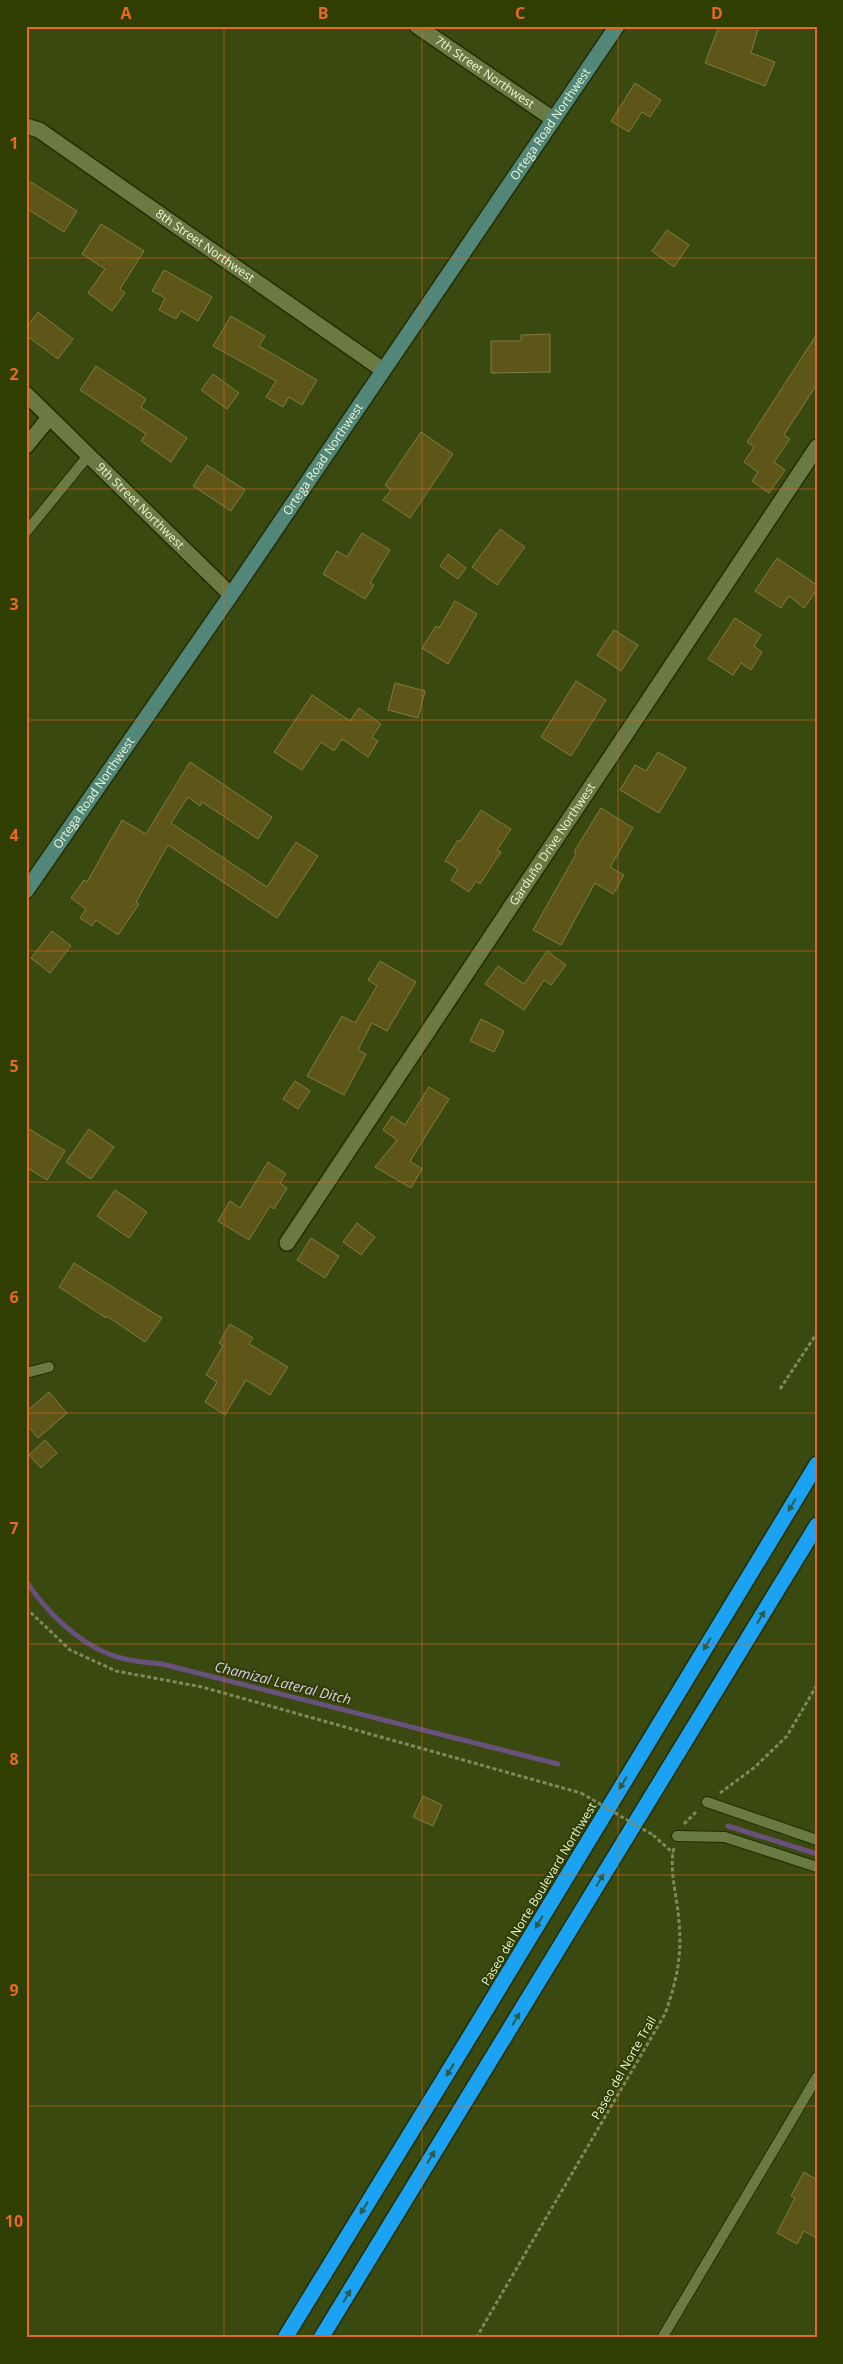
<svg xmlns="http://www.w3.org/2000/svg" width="843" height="2364" viewBox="0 0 843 2364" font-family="'Open Sans',sans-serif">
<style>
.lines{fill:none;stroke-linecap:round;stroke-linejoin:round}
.stream{stroke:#69517b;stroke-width:5}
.building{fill:#5d5618;stroke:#817b3f}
.lane-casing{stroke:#232d03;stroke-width:12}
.street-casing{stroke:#232d03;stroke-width:18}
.secondary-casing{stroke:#232d03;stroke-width:18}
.highway-casing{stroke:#232d03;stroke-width:18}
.path{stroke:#7d8a5b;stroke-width:3;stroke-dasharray:4 2.5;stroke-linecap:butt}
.lane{stroke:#697a43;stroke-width:10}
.street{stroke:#697a43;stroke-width:15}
.secondary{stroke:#528678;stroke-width:15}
.highway{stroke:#1ba2f3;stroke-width:15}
.path-bridge{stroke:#7d8a5b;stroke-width:3;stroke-dasharray:4 2.5;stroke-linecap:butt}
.oneway{fill:#2a5c4a}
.grid{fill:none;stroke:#e86920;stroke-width:1;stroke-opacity:0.55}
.labels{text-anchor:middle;stroke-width:4;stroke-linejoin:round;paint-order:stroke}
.street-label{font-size:12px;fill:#ecf6d9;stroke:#303e02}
.water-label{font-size:14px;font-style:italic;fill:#ddcdf7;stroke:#303e02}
.neatline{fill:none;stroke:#e86920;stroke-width:2}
.grid-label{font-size:16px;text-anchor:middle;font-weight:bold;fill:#e86920}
</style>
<rect width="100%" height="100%" fill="#3a4910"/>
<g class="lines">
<!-- stream -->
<path class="stream" d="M26,1581C45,1610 77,1642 109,1654C126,1661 144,1662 162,1664L558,1764
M728,1826L817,1854"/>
</g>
<!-- building -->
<path class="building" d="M719,26H759L751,53L775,62L765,86L705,63Z
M635,83L661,100L650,117L642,112L629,132L611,121Z
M31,182L77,211L64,232L26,208V189Z
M101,224L144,251L120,289L125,293L112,311L88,293L105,269L82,254Z
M667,230L689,245L674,267L652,251Z
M164,270L212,297L198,321L181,311L176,319L159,310L165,298L152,291Z
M38,312L73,339L58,359L26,335V328Z
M231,316L265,336L259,346L317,380L302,405L289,397L283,407L266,397L276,381L213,346Z
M550,334V372L491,373V341H521V335Z
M817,334V384L784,435L790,439L774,462L785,470L769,493L752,481L758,472L744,462L754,447L747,442Z
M96,366L146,399L141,407L187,438L171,462L141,441L146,434L80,390Z
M213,374L239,393L227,409L201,390Z
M421,432L453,454L410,518L383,500L391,490L385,485Z
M207,465L245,490L231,511L193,486Z
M500,529L525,547L497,585L472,567Z
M362,533L390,550L370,583L374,585L365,599L323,574L337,551L347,557Z
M448,554L466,568L458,579L440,566Z
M777,558L817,585V590L804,608L789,596L781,608L755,591Z
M455,601L477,614L448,664L422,648L436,626L439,628Z
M735,618L761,635L754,646L762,652L751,670L741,663L733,675L708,659Z
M614,630L638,645L621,671L597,655Z
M576,681L606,700L571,756L541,737Z
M395,683L425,691L418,718L388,710Z
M312,695L350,721L359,708L381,724L372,737L378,741L368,757L342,739L334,751L321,742L302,770L274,752Z
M658,752L686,768L659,813L620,790L635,765L646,771Z
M190,762L272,817L258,839L202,802L200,806L188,797L171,823L267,887L296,842L318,856L277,918L168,845L136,902L139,904L118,935L96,920L92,926L80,918L86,909L71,898L84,880L87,882L122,820L146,834Z
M601,808L633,828L610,867L624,875L613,894L595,883L561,945L533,930L576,854L574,852Z
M481,810L511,829L497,850L501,852L480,884L476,881L469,892L451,880L458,869L445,861L458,840L460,842Z
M52,931L71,946L50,973L31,958Z
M547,951L566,965L551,985L544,980L524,1010L485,984L498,966L524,984Z
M380,961L416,982L387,1031L372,1023L358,1050L366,1054L344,1095L307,1076L342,1016L355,1023L377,986L368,980Z
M481,1019L504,1031L494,1052L470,1041Z
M295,1081L310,1091L298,1109L283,1099Z
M429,1087L449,1099L410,1161L422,1169L411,1188L375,1167L397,1140L383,1130L392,1116L405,1125Z
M26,1127L65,1151L47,1180L26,1167Z
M89,1129L114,1147L91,1179L66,1162Z
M268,1162L286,1174L280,1183L287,1188L274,1209L270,1206L249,1240L218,1221L230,1201L240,1208Z
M115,1190L147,1212L129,1238L97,1216Z
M357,1223L375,1237L361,1255L343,1242Z
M311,1238L339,1256L325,1278L297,1260Z
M74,1263L162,1318L145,1342L107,1316L106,1318L59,1287Z
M230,1324L253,1338L249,1344L288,1367L270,1395L246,1380L225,1415L205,1402L217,1382L206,1375L223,1346L219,1343Z
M49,1392L67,1413L38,1438L26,1424V1412Z
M45,1440L57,1453L41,1468L29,1455Z
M423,1796L442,1805L433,1826L413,1817Z
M804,2172L817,2180V2238L804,2231L797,2244L777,2233L795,2198L791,2196Z"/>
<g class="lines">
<defs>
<path id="lane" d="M26,532L88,456
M26,1373L49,1367
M707,1802L817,1840
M677,1836L725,1837L817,1867
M662,2338L817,2077"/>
<g id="street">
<path id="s1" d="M417,26L553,119"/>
<path id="s2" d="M26,126L39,130L383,370"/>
<path id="s3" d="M26,394L231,595"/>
<path d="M26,446L49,418"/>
<path id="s4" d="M287,1243L817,447"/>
</g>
<g id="secondary">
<path id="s5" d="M26,891L231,595L617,26"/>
</g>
<path id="highway" d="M285,2338L475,2028L817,1464
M321,2338L817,1525"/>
</defs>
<!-- lane casing -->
<use href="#lane" class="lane-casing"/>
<!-- street casing -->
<use href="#street" class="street-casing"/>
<!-- secondary casing -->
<use href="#secondary" class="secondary-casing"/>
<!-- highway casing -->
<use href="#highway" class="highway-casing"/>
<!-- path -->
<path class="path" d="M780,1389L817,1333
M26,1608L70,1650L116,1671L202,1687L581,1793
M720,1793L755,1767L787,1736L817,1685
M684,1824L697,1811
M653,1835L673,1853
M476,2338L665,2014C678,1977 683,1951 678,1912C676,1892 669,1868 674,1848"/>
<!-- lane -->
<use href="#lane" class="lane"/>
<!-- street -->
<use href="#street" class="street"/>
<!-- secondary -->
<use href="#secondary" class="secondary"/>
<!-- highway -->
<use href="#highway" class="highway"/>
<!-- path-bridge -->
<path class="path-bridge" d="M581,1793L653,1835"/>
</g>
<!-- one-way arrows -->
<defs><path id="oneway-solid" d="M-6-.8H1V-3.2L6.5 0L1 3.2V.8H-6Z" transform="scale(1.25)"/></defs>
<g class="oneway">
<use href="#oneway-solid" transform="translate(792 1505) rotate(121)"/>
<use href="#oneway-solid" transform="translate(761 1617) rotate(-59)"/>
<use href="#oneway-solid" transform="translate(707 1644) rotate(121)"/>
<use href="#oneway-solid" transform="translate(623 1783) rotate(121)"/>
<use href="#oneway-solid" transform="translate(600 1880) rotate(-59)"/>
<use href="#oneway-solid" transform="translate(539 1922) rotate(121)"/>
<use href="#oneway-solid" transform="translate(516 2019) rotate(-59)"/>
<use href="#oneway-solid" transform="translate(450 2070) rotate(122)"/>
<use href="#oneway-solid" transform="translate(431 2157) rotate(-59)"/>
<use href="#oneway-solid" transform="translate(364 2208) rotate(122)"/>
<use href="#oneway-solid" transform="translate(347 2296) rotate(-59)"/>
</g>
<!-- grid -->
<path class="grid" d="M224,26V2338M422,26V2338M618,26V2338M26,258H817M26,489H817M26,720H817M26,951H817M26,1182H817M26,1413H817M26,1644H817M26,1875H817M26,2106H817"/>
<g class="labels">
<!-- street labels -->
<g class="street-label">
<text dy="4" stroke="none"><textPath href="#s1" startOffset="82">7th Street Northwest</textPath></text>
<text dy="4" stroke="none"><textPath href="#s5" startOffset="929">Ortega Road Northwest</textPath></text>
<text dy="4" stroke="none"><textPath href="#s2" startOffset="216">8th Street Northwest</textPath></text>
<text dy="4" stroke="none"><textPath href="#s5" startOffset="524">Ortega Road Northwest</textPath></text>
<text dy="4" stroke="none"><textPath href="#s3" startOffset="160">9th Street Northwest</textPath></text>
<text dy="4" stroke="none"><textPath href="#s5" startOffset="119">Ortega Road Northwest</textPath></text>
<text dy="4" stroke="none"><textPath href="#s4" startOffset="479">Garduño Drive Northwest</textPath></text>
<text transform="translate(539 1894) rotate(-59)" y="4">Paseo del Norte Boulevard Northwest</text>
<text transform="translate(624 2068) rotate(-60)" y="4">Paseo del Norte Trail</text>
</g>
<!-- water labels -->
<g class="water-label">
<text transform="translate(283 1683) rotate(14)" y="5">Chamizal Lateral Ditch</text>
</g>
</g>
<!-- border -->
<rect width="843" height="2364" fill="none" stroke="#303e02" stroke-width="55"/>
<rect x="28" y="28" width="788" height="2308" class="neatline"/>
<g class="grid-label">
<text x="126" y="19">A</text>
<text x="323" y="19">B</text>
<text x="520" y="19">C</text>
<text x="717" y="19">D</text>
<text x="14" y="149">1</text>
<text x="14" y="380">2</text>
<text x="14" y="610">3</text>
<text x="14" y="841">4</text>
<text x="14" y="1072">5</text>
<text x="14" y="1303">6</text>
<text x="14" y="1534">7</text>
<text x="14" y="1765">8</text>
<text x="14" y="1996">9</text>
<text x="14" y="2227">10</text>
</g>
</svg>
